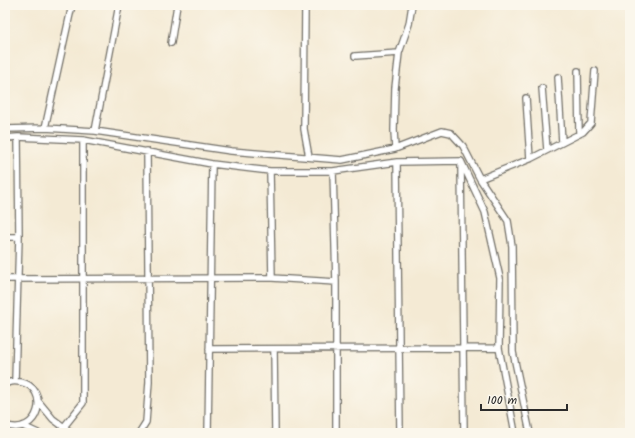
<svg xmlns="http://www.w3.org/2000/svg" width="635" height="438" viewBox="0 0 635 438" font-family="Kalam,sans-serif">
<style>
.lines{fill:none;stroke-linecap:round;stroke-linejoin:round}
.minor-casing{stroke:#716e66;stroke-width:8}
.minor{stroke:#fff;stroke-width:5.5}
</style>
<rect width="100%" height="100%" fill="#fbf7ec"/>
<filter id="ink" filterUnits="userSpaceOnUse"><feTurbulence type="fractalNoise" baseFrequency=".025" numOctaves="2"/><feDisplacementMap in="SourceGraphic" scale="8" xChannelSelector="R" yChannelSelector="G"/><feConvolveMatrix kernelMatrix="1 2 1 2 8 2 1 2 1" color-interpolation-filters="sRGB"/></filter>
<filter id="wash" filterUnits="userSpaceOnUse"><feTurbulence type="fractalNoise" baseFrequency=".012" numOctaves="4" result="noise"/><feDisplacementMap in="SourceGraphic" scale="16" xChannelSelector="R" yChannelSelector="G"/><feGaussianBlur stdDeviation="0.9" result="paint"/><feColorMatrix in="noise" values="0 0 0 0 0 0 0 0 0 0 0 0 0 0 0 0 0 1.4 0 .05"/><feComposite in="paint" operator="in"/></filter>
<g filter="url(#wash)">
<rect width="100%" height="100%" fill="#f4ead4"/>
</g>
<g filter="url(#ink)">
<g class="lines">
<defs>
<path id="minor" d="M305,5L304,129L309,157
M5,10L7,5
M171,43L177,5
M355,56L399,53
M578,71L579,134
M558,77L562,142
M542,88L547,150
M526,98L530,159
M45,128L72,5
M5,129L45,128L95,131L231,151L342,160L395,149L442,131L451,133L463,146L480,179L508,221L512,246L513,352L530,433
M95,131L119,5
M5,138L18,137L83,140L212,164L270,171H333L397,162L461,161L485,212L500,278L499,348L515,433
M395,149L394,130L395,88L399,53L409,24L412,5
M397,162L400,433
M461,164L464,433
M270,171L272,278
M333,171L336,282V433
M480,179L530,159L583,132L591,123L595,71
M5,237H19
M9,279L272,278L336,282
M209,349L499,348
M274,349L275,433
M15,381L19,237L18,137
M5,384C10,381 15,381 20,382C51,387 40,438 5,425
M39,402L53,419L72,433
M23,426L38,433
M59,433L83,403V140
M139,433L146,422L149,382L147,151
M208,433L212,164"/>
</defs>
<!-- minor casing -->
<use href="#minor" class="minor-casing"/>
<!-- minor -->
<use href="#minor" class="minor"/>
</g>
</g>
<!-- margin -->
<rect width="635" height="438" fill="none" stroke="#fbf7ec" stroke-width="20"/>
<!-- scale -->
<path d="M481 404v6h86v-6" fill="none" stroke="#2b2b2b" stroke-width="2"/>
<text x="487" y="404" font-size="12" fill="#2b2b2b" stroke="#fbf7ec" stroke-width="3" paint-order="stroke">100 m</text>
</svg>
